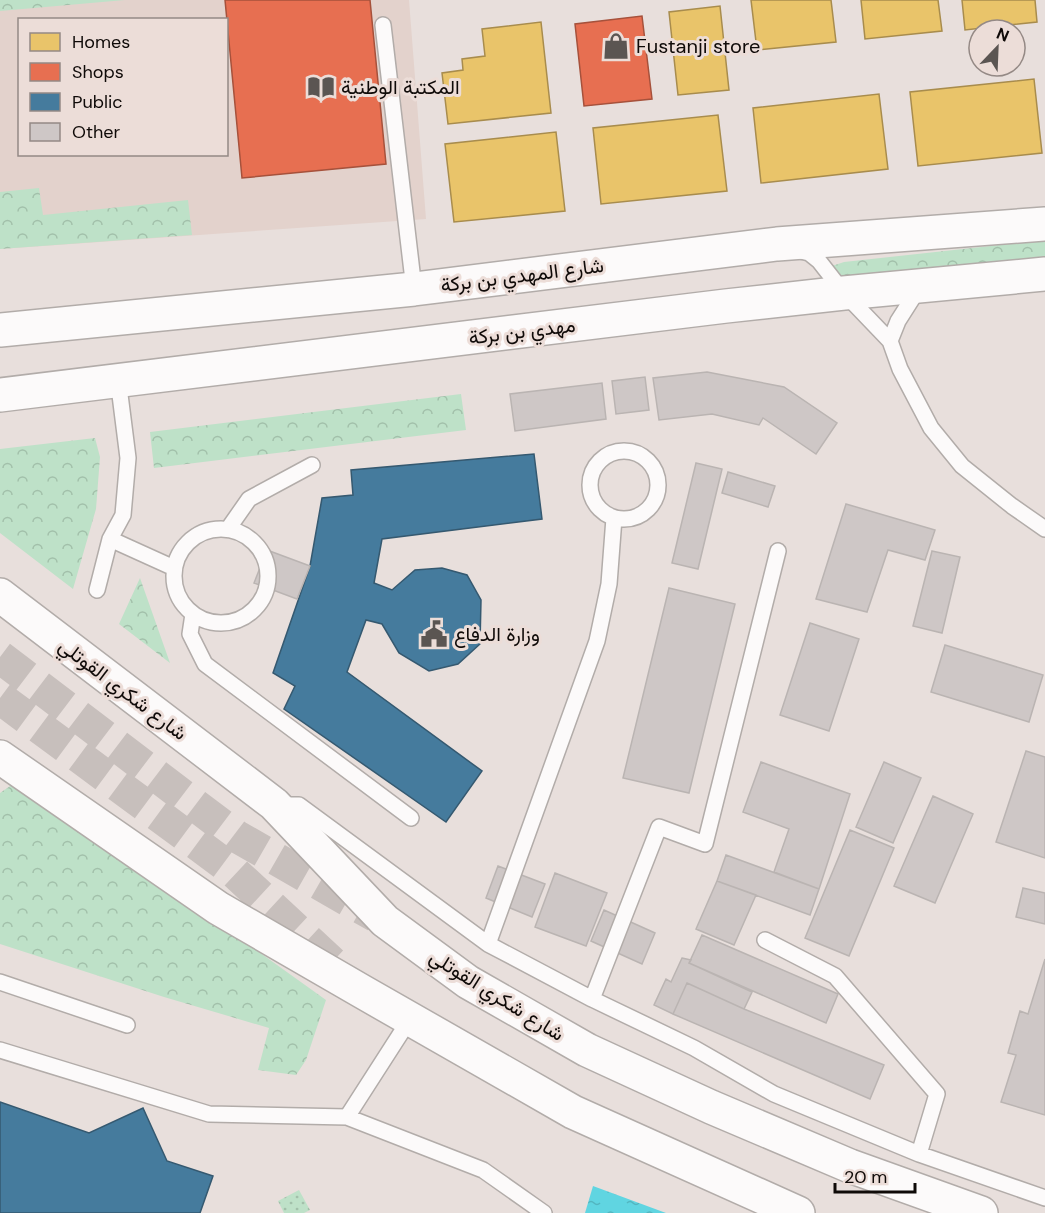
<svg xmlns="http://www.w3.org/2000/svg" width="1045" height="1213" viewBox="0 0 1045 1213" font-family="'DM Sans',Vazirmatn,sans-serif">
<style>
.built{fill:#e3d2cc;fill-rule:evenodd}
.grass{fill:url(#grass-dots)}
.forest{fill:url(#forest-crowns)}
.water{fill:url(#water-ripples)}
.homes{fill:#e9c46a;stroke:#a88c4d;stroke-width:1.5}
.shops{fill:#e76f51;stroke:#a6513b;stroke-width:1.5}
.public{fill:#457b9d;stroke:#355970;stroke-width:1.5}
.building{fill:#cec7c6;stroke:#bab4b2;stroke-width:1.5}
.lines{fill:none;stroke-linecap:round;stroke-linejoin:round}
.trunk-tunnel{stroke:#c7bfbc;stroke-width:33;stroke-dasharray:33 16;stroke-linecap:butt}
.service-casing{stroke:#b2aca9;stroke-width:18}
.secondary-casing{stroke:#b2aca9;stroke-width:36}
.trunk-casing{stroke:#b2aca9;stroke-width:36}
.service{stroke:#fcfafa;stroke-width:15}
.secondary{stroke:#fcfafa;stroke-width:33}
.trunk{stroke:#fcfafa;stroke-width:33}
.labels{text-anchor:middle;stroke-width:6;stroke-linejoin:round;paint-order:stroke}
.poi-label{font-size:20px;fill:#0f0a08;stroke:#ecddd8;text-anchor:start}
.street-label{font-size:20px;fill:#0f0a08;stroke:#ecddd8}
</style>
<defs>
<pattern id="grass-dots" width="8" height="8" patternUnits="userSpaceOnUse" patternTransform="scale(1.5)"><rect width="8" height="8" fill="#bee1c8"/><path d="M2 2h.1M6 6h.1" fill="none" stroke="#a2c0aa" stroke-width="1.8" stroke-linecap="round"/></pattern>
<pattern id="forest-crowns" width="20" height="18" patternUnits="userSpaceOnUse" patternTransform="scale(1.5)"><rect width="20" height="18" fill="#bee1c8"/><path d="M2 6a3 3 0 1 1 6 0M12 15a3 3 0 1 1 6 0" fill="none" stroke="#a2c0aa"/></pattern>
<pattern id="water-ripples" width="26" height="14" patternUnits="userSpaceOnUse" patternTransform="scale(1.5)"><rect width="26" height="14" fill="#60d5e1"/><path d="M2 4q2-2 4 0t4 0M15 11q2-2 4 0t4 0" fill="none" stroke="#52b6c0"/></pattern>
</defs>
<rect width="100%" height="100%" fill="#e8dfdc"/>
<!-- built -->
<path class="built" d="M0,0H409L426,219L0,249ZM20,20H226V154H20Z"/>
<!-- grass -->
<path class="grass" d="M299,1190L310,1210L304,1213H284L278,1201Z"/>
<!-- forest -->
<path class="forest" d="M0,0H125L0,11Z
M39,188L43,215L188,200L192,235L0,249V192Z
M1045,240V264L843,285L826,268L844,262Z
M461,394L466,430L154,468L150,432Z
M95,438L100,457L96,509L73,589L0,533V449Z
M140,578L170,663L119,624Z
M19,780L326,1000L306,1060L296,1075L258,1070L269,1028L164,997L0,944V793Z"/>
<!-- water -->
<path class="water" d="M593,1186L666,1213H585Z"/>
<!-- homes -->
<path class="homes" d="M751,0H831L836,42L757,50Z
M861,0H938L942,31L865,39Z
M962,0H1035L1037,22L965,30Z
M720,6L729,90L678,95L669,12Z
M541,22L551,113L448,124L442,73L463,70L462,59L485,56L482,29Z
M1034,79L1042,153L918,166L910,92Z
M879,94L888,169L761,183L753,108Z
M718,115L727,191L601,204L593,128Z
M556,132L565,211L454,222L445,144Z"/>
<!-- shops -->
<path class="shops" d="M225,0H370L386,164L242,178Z
M642,16L652,99L584,106L575,24Z"/>
<!-- public -->
<path class="public" d="M534,454L542,519L382,539L374,583L392,590L415,570L442,568L467,575L481,600L480,644L458,664L429,671L399,653L382,624L366,620L347,672L482,771L446,822L284,709L295,686L273,673L310,566L322,498L353,495L351,470Z
M0,1102L89,1133L143,1108L167,1161L213,1176L200,1213H0Z"/>
<!-- building -->
<path class="building" d="M707,372L784,387L837,423L816,454L763,418L759,425L712,414L659,420L653,378Z
M645,377L649,410L616,414L612,381Z
M602,383L606,419L515,431L510,394Z
M696,463L722,469L698,569L672,563Z
M728,472L775,486L768,507L722,493Z
M846,504L935,530L925,560L888,550L867,612L816,599Z
M267,550L310,566L297,599L254,583Z
M932,551L960,557L942,633L913,626Z
M669,588L735,604L689,793L623,778Z
M810,623L859,639L829,731L780,715Z
M945,645L1043,675L1029,722L931,692Z
M1026,751L1045,757V858L996,842Z
M761,762L850,794L819,889L774,872L789,829L743,812Z
M884,762L921,778L893,843L856,827Z
M933,796L973,814L935,903L894,886Z
M850,830L894,848L849,956L805,938Z
M726,855L819,889L810,915L717,881Z
M498,866L545,884L532,917L486,898Z
M555,873L607,893L586,946L535,927Z
M717,881L756,895L734,945L696,929Z
M1023,888L1045,893V924L1016,917Z
M604,910L655,933L642,964L591,941Z
M702,935L838,994L826,1023L689,963Z
M682,958L691,960L689,963L752,992L744,1009L687,983L673,1014L654,1005L666,979L671,982Z
M1045,959V1115L1001,1102L1016,1055L1008,1053L1020,1011L1028,1014Z
M687,983L744,1009L884,1065L870,1099L673,1014Z"/>
<g class="lines">
<!-- trunk-tunnel -->
<path class="trunk-tunnel" d="M0,657L236,836L376,916
M0,698L231,869L342,972"/>
<defs>
<path id="service" d="M383,25L414,289
M797,250L809,253L819,261L844,293L890,341L900,369L931,428L962,466L1012,506L1045,529
M890,341L898,321L919,288
M590 485a34 34 0 1 1 68 0a34 34 0 1 1-68 0Z
M614,518L609,584L597,641L488,944L592,999L694,1048L774,1094L919,1154L1045,1198
M228,529L249,499L312,465
M174 576a47 47 0 1 1 94 0a47 47 0 1 1-94 0Z
M110,539L174,568
M97,590L110,539L123,515L128,458L118,379
M193,614L190,634L205,664L411,818
M279,805H299L488,944
M765,940L835,976L937,1094L919,1154
M0,982L127,1025
M592,999L659,827L705,844L778,551
M0,1050L209,1114L347,1117L483,1170L544,1213
M347,1117L410,1019"/>
<path id="secondary" d="M0,330L414,289L777,244L1045,224
M0,395L726,306L844,293L1045,274"/>
<path id="trunk" d="M0,595L274,804L385,921L468,982L587,1050L711,1107L850,1166L981,1213
M0,757L218,908L363,992L573,1112L798,1213"/>
</defs>
<!-- service casing -->
<use href="#service" class="service-casing"/>
<!-- secondary casing -->
<use href="#secondary" class="secondary-casing"/>
<!-- trunk casing -->
<use href="#trunk" class="trunk-casing"/>
<!-- service -->
<use href="#service" class="service"/>
<!-- secondary -->
<use href="#secondary" class="secondary"/>
<!-- trunk -->
<use href="#trunk" class="trunk"/>
</g>
<!-- icons -->
<defs>
<symbol id="shop-bare" viewBox="-9 -9 18 18"><path d="M-5-2.5h2.3a2.7 3.5 0 0 1 5.4 0H5L5.5 6h-11ZM-1.5-2.5h3a1.5 2.3 0 0 0-3 0Z" fill="#5b5552" stroke="#ecddd8" stroke-width="2.5" paint-order="stroke"/></symbol>
<symbol id="library-bare" viewBox="-9 -9 18 18"><path d="M-6-4Q-3-5.5-.7-3.5V5Q-3 3-6 4ZM6-4Q3-5.5 .7-3.5V5Q3 3 6 4Z" fill="#5b5552" stroke="#ecddd8" stroke-width="2.5" paint-order="stroke"/></symbol>
<symbol id="civic-bare" viewBox="-9 -9 18 18"><path d="M-.6-6.5H3V-4.5H.6V-3L4-1V1h2V6H-6V1h2V-1L-.6-3ZM-1.2 2.5V6h2.4V2.5Z" fill="#5b5552" stroke="#ecddd8" stroke-width="2.5" paint-order="stroke"/></symbol>
</defs>
<g fill-rule="evenodd">
<use href="#shop-bare" x="597" y="27" width="38" height="38"/>
<use href="#library-bare" x="302" y="68" width="38" height="38"/>
<use href="#civic-bare" x="415" y="615" width="38" height="38"/>
</g>
<g class="labels">
<!-- poi labels -->
<g class="poi-label">
<text x="636" y="53">Fustanji store</text>
<text x="341" y="94">المكتبة الوطنية</text>
<text x="454" y="641">وزارة الدفاع</text>
</g>
<!-- street labels -->
<g class="street-label">
<text transform="translate(522 275) rotate(-7)" y="7">شارع المهدي بن بركة</text>
<text transform="translate(522 331) rotate(-7)" y="7">مهدي بن بركة</text>
<text transform="translate(123 689) rotate(37)" y="7">شارع شكري القوتلي</text>
<text transform="translate(497 995) rotate(32)" y="7">شارع شكري القوتلي</text>
</g>
</g>
<!-- legend -->
<rect x="18" y="18" width="210" height="138" fill="#ecddd8" stroke="#948985" stroke-width="1.5"/>
<rect x="30" y="33" width="30" height="18" fill="#e9c46a" stroke="#948985" stroke-width="1.5"/>
<text x="72" y="48" font-size="18" fill="#0f0a08">Homes</text>
<rect x="30" y="63" width="30" height="18" fill="#e76f51" stroke="#948985" stroke-width="1.5"/>
<text x="72" y="78" font-size="18" fill="#0f0a08">Shops</text>
<rect x="30" y="93" width="30" height="18" fill="#457b9d" stroke="#948985" stroke-width="1.5"/>
<text x="72" y="108" font-size="18" fill="#0f0a08">Public</text>
<rect x="30" y="123" width="30" height="18" fill="#cec7c6" stroke="#948985" stroke-width="1.5"/>
<text x="72" y="138" font-size="18" fill="#0f0a08">Other</text>
<!-- north arrow -->
<g transform="translate(997 48) rotate(23)"><circle r="28" fill="#ecddd8" stroke="#948985" stroke-width="1.5"/>
<path d="M0-4.5L10 22L0 15L-10 22Z" fill="#5b5552"/>
<text y="-9" font-size="16" font-weight="bold" text-anchor="middle" fill="#0f0a08">N</text>
</g>
<!-- scale -->
<path d="M835 1183v9h80v-9" fill="none" stroke="#0f0a08" stroke-width="3"/>
<text x="844" y="1183" font-size="18" fill="#0f0a08" stroke="#ecddd8" stroke-width="4.5" paint-order="stroke">20 m</text>
</svg>
